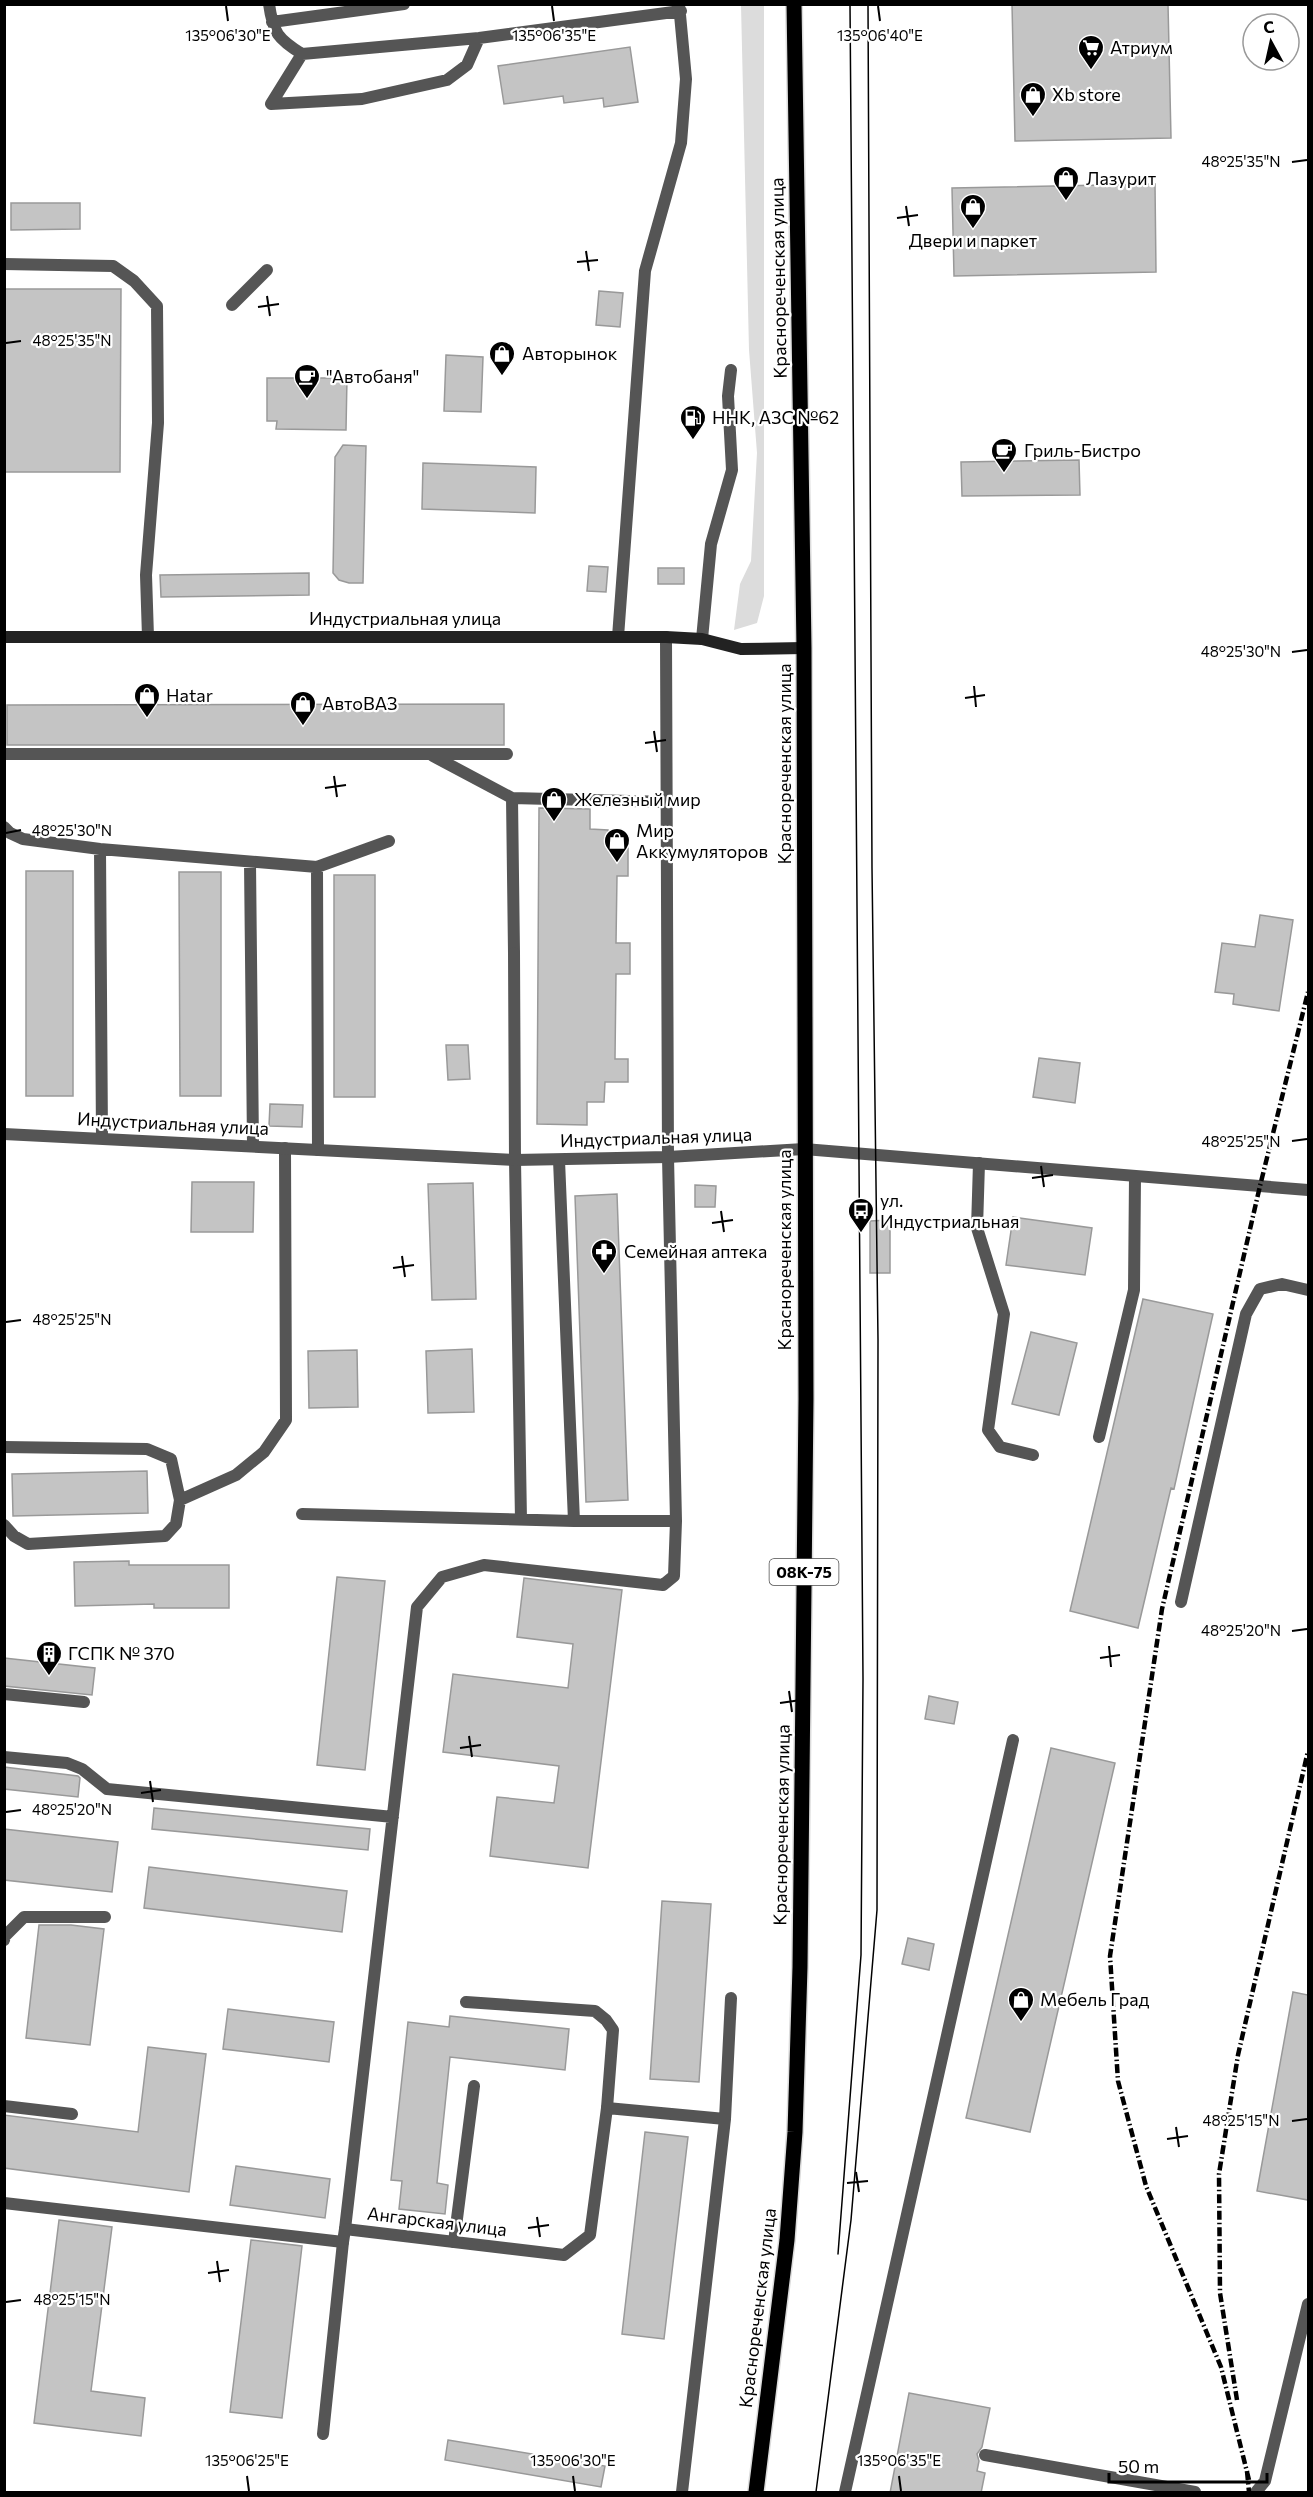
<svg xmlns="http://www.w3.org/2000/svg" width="1313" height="2497" viewBox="0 0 1313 2497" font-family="Commissioner,sans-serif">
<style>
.green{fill:#dcdcdc}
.building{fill:#c4c4c4;stroke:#999;stroke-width:1.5}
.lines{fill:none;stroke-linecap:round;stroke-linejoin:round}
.primary-casing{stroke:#dbdbdb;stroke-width:18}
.service{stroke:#555;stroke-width:12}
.minor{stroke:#555;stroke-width:12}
.tertiary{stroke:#555;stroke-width:12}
.secondary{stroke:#222;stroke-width:12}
.primary{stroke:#000;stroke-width:15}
.tram{stroke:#000;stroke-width:1.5}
.rail{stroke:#000;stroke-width:4.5;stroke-dasharray:9 3 1.5 3;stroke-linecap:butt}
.ticks{fill:none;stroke:#000;stroke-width:2}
.labels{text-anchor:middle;stroke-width:4.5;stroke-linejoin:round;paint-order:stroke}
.shield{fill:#fff;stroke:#4c4c4c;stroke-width:1.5}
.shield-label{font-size:16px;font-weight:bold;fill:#000}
.poi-label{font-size:18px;fill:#000;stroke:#fff;text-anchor:start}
.street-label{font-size:18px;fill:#000;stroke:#fff}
.ticks-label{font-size:15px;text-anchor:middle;fill:#000;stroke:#fff;stroke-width:4.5;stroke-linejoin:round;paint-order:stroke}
</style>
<rect width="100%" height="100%" fill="#fff"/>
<!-- green -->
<path class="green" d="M764,4V596L757,623L734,630L740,584L751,561L757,453L749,350L741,5Z"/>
<!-- building -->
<path class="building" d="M1012,4H1168L1171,138L1015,141Z
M630,47L638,102L604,107L603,98L564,103L563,96L504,104L498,66Z
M1155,184L1156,272L954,276L952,188Z
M11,203H80V229L11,230Z
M4,289H121L120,472H4Z
M599,291L623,293L620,327L596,325Z
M446,355L483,357L481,412L444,411Z
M267,378H347L346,430L276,429L277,421H267Z
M343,445L366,446L363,583H349L339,580L333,573L335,457Z
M1079,460L1080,495L962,496L961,462Z
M423,463L536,467L535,513L422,509Z
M589,566L608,567L606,592L587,591Z
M658,568H684V584H658Z
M309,573V595L161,597L160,575Z
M504,704V745H7V705Z
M539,808L590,809V829L608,830V848H628V876H617L616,943H630V974H616L615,1059H628V1082H605L604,1102H587V1125L537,1124Z
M26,871H73V1096H26Z
M179,872H221V1096H180Z
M334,875H375V1097H334Z
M1260,915L1293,920L1279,1011L1233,1004L1234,994L1215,992L1222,943L1255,947Z
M446,1045H468L470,1079L448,1080Z
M1039,1058L1080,1063L1075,1103L1033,1097Z
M270,1104L303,1105L302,1127L269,1126Z
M192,1182H254L253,1232H191Z
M473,1183L476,1299L432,1300L428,1184Z
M695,1185L716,1186L715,1207H695Z
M617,1194L628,1500L586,1502L575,1196Z
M1013,1217L1092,1228L1085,1275L1006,1265Z
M890,1220V1273H870V1221Z
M1143,1299L1213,1314L1174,1489L1171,1488L1138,1628L1070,1611Z
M1031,1332L1077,1343L1059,1415L1012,1404Z
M472,1349L474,1412L428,1413L426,1351Z
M357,1350L358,1407L309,1408L308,1351Z
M147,1471L148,1513L13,1516L12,1474Z
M129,1561V1565H229V1608H154V1604L75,1606L74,1562Z
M337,1577L385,1581L365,1770L317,1765Z
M524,1578L622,1590L588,1868L490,1856L497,1797L554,1803L559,1766L443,1752L453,1674L568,1688L573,1644L517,1637Z
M4,1658L95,1668L92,1695L4,1686Z
M929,1696L958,1702L954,1724L925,1719Z
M1051,1748L1115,1763L1030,2132L966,2118Z
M4,1767L78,1776L80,1778L78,1797L4,1789Z
M154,1808L370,1829L368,1850L152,1829Z
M4,1829L118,1842L112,1892L4,1880Z
M149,1867L347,1891L342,1932L144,1908Z
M662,1901L711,1904L699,2082L650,2079Z
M39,1925H71L104,1929L90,2045L26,2038Z
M908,1938L934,1944L929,1970L902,1964Z
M1293,1992L1308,1995V2200L1257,2191Z
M228,2009L334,2022L329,2062L223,2049Z
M450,2016L569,2029L565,2070L450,2057L437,2183L448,2185L445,2214L399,2209L402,2181L391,2180L408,2022L449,2027Z
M148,2047L206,2054L189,2192L4,2168V2115L138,2132Z
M645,2132L688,2137L664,2339L622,2334Z
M236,2166L330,2179L325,2218L230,2205Z
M59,2220L112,2227L91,2391L145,2398L141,2436L34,2423Z
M251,2240L302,2246L282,2418L230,2412Z
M909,2393L990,2408L982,2447L977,2454L979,2461L977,2471L985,2473L981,2493H890Z
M448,2440L605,2466L601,2487L445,2460Z"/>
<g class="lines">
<defs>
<path id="primary" d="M756,2492L787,2240L795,2132L800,1967L806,1399L804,648L794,4"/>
</defs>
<!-- primary casing -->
<use href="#primary" class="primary-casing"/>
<!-- service -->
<path class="service" d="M269,4C273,33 278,39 302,54L271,104L362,99L447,80L467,65L479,38
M272,22L404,4
M302,54L479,38L681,11
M4,264L113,266L134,281L157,306L158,423L146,575L148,637
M232,305L267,270
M618,637L645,271L681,143L686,79L679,4
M702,639L711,544L732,470L728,396L731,370
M4,754H507
M433,756L512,798L514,953
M512,798L668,802
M4,827L10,833L23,839L100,849L317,867L389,841
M100,849L102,1138
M250,863L253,1145
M317,867L318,1150
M515,1160L521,1520
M559,1160L574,1521H676
M979,1163L977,1228L1004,1314L988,1430L1000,1447L1033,1455
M1099,1437L1134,1290L1135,1177
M4,1447L147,1449L171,1459L180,1500
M302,1514L574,1521
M4,1525L14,1536L28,1544L165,1536L176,1524L180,1500L236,1475L264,1452L286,1420L285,1148
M1181,1602L1246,1314L1260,1289L1282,1284L1308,1290
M4,1694L84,1702
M4,1757L67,1763L82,1769L107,1789L393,1817
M4,1940L5,1936L24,1917H105
M466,2002L595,2011L606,2020L613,2030L607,2108
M4,2106L72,2114
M345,2229L417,1607L442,1577L484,1565L663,1585L674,1576L676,1521L668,1157L666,637
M454,2242L474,2086
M323,2434L343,2242
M985,2455L1195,2492
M845,2492L1013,1740
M1256,2492L1265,2481L1308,2304"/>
<!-- minor -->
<path class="minor" d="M514,953L515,1160
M4,1134L515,1160L668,1157L804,1149
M4,2203L343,2242L345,2229L564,2255L590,2235L607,2108L725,2119
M682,2492L725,2119L731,1998"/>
<!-- tertiary -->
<path class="tertiary" d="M804,1149L1308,1190"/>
<!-- secondary -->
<path class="secondary" d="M4,637H666L702,639L741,649L804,648"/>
<!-- primary -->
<use href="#primary" class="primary"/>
<!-- tram -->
<path class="tram" d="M838,2254L861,1955L863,1679L850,4
M816,2492L851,2220L877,1910L878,1340L872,868L868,4"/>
<!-- rail -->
<path class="rail" d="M1237,2400L1220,2293L1219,2174L1238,2055L1308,1751
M1247,2471L1249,2492
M1249,2480L1221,2367L1146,2186L1118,2081L1110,1956L1162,1609L1260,1186L1308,992"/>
</g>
<!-- ticks -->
<path class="ticks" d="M226,6L228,21M552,6L554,21M878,6L880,21M1292,162L1307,160M906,206L909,226M897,218L918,215M586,251L589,271M577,262L598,260M267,296L270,316M258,307L279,304M6,343L21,341M1292,652L1307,650M974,686L976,707M965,698L985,695M654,731L657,752M645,743L666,740M334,776L337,797M325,788L346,785M6,833L21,830M1292,1141L1307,1139M1041,1166L1044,1187M1032,1178L1053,1175M721,1211L724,1232M712,1223L733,1220M402,1256L405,1277M393,1268L414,1265M6,1322L21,1320M1292,1631L1307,1629M1109,1646L1111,1667M1100,1658L1120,1655M789,1691L792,1712M780,1703L801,1700M469,1736L472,1757M460,1748L481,1745M150,1781L153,1802M141,1793L161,1790M6,1812L21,1810M1292,2121L1307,2119M1176,2127L1179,2147M1167,2139L1188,2136M856,2172L859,2192M847,2183L868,2181M537,2217L540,2237M528,2228L549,2225M217,2261L220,2282M208,2273L229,2270M6,2302L21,2300M247,2476L249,2491M573,2476L575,2491M899,2476L901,2491"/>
<!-- icons -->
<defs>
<symbol id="supermarket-pin" viewBox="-11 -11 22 30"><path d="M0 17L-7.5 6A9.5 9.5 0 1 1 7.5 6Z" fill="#000" stroke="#fff"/><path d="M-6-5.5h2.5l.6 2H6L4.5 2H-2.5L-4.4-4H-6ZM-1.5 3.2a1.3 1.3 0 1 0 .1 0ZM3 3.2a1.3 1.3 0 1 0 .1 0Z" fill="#fff"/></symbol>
<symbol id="shop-pin" viewBox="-11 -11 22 30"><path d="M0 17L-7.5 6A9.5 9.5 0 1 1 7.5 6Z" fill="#000" stroke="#fff"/><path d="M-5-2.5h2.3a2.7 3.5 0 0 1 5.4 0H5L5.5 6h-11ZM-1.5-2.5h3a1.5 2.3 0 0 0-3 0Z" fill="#fff"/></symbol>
<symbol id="cafe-pin" viewBox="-11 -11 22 30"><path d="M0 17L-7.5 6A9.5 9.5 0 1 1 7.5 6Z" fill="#000" stroke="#fff"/><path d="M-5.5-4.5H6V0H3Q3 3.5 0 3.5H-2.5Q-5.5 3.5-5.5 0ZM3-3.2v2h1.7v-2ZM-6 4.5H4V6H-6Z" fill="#fff"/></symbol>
<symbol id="fuel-pin" viewBox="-11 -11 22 30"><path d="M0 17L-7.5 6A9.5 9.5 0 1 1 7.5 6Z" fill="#000" stroke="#fff"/><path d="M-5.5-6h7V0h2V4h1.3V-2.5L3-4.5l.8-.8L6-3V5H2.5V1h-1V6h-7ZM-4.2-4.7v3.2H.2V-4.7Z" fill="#fff"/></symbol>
<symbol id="bus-pin" viewBox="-11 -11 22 30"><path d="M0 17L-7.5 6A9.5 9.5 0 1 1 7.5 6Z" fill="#000" stroke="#fff"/><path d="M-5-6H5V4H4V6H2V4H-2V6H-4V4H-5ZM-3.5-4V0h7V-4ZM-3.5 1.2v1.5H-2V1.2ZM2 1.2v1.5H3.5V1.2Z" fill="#fff"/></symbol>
<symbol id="pharmacy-pin" viewBox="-11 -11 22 30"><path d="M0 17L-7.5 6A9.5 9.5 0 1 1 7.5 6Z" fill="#000" stroke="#fff"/><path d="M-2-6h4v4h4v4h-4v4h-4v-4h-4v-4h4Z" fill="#fff"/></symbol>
<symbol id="building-pin" viewBox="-11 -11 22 30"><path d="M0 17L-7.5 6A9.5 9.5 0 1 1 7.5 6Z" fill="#000" stroke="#fff"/><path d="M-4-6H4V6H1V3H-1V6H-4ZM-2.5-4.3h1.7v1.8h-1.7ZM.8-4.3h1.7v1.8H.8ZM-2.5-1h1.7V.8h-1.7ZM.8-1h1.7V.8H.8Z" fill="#fff"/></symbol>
</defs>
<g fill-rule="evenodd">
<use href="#supermarket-pin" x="1076" y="33" width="30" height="40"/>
<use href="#shop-pin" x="1018" y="80" width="30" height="40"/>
<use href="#shop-pin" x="1051" y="164" width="30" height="40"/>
<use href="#shop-pin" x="958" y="192" width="30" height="40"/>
<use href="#shop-pin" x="487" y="339" width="30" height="40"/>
<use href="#cafe-pin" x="292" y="362" width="30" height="40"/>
<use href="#fuel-pin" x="678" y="403" width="30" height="40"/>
<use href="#cafe-pin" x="989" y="436" width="30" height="40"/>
<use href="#shop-pin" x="132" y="681" width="30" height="40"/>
<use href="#shop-pin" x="288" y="689" width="30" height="40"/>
<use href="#shop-pin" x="539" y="785" width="30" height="40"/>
<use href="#shop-pin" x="602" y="826" width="30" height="40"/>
<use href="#bus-pin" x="846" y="1196" width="30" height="40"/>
<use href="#pharmacy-pin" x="589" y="1237" width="30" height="40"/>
<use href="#building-pin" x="34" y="1639" width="30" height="40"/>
<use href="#shop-pin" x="1006" y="1985" width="30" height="40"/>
</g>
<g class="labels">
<!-- shield labels -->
<rect class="shield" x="769.5" y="1559" width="69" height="26" rx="4.5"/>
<g class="shield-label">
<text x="804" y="1578">08К-75</text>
</g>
<!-- poi labels -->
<g class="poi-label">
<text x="1110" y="54">Атриум</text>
<text x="1052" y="101">Xb store</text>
<text x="1086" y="185">Лазурит</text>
<text x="973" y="247" text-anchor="middle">Двери и паркет</text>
<text x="522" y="360">Авторынок</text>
<text x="326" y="383">"Автобаня"</text>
<text x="712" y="424">ННК, АЗС №62</text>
<text x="1024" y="457">Гриль-Бистро</text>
<text x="166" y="702">Hatar</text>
<text x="322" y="710">АвтоВАЗ</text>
<text x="574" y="806">Железный мир</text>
<text x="636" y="837">Мир<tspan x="636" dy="21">Аккумуляторов</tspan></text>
<text x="880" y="1207">ул.<tspan x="880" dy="21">Индустриальная</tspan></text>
<text x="624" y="1258">Семейная аптека</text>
<text x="68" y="1660">ГСПК № 370</text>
<text x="1040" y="2006">Мебель Град</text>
</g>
<!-- street labels -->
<g class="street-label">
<text transform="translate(779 278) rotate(-91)" y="6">Краснореченская улица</text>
<text x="405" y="625">Индустриальная улица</text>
<text transform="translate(785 764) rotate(-90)" y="6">Краснореченская улица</text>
<text transform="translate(173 1124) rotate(3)" y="6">Индустриальная улица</text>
<text transform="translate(656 1138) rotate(-2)" y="6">Индустриальная улица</text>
<text transform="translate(785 1250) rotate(-90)" y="6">Краснореченская улица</text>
<text transform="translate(782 1825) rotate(-89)" y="6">Краснореченская улица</text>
<text transform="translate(437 2222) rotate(7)" y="6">Ангарская улица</text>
<text transform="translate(758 2308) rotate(-83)" y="6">Краснореченская улица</text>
</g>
</g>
<g class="ticks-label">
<text x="228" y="41">135°06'30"E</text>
<text x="554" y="41">135°06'35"E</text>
<text x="880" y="41">135°06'40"E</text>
<text x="1241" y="167">48°25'35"N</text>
<text x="72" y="346">48°25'35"N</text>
<text x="1241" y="657">48°25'30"N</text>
<text x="72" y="836">48°25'30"N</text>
<text x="1241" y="1147">48°25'25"N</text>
<text x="72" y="1325">48°25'25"N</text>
<text x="1241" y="1636">48°25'20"N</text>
<text x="72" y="1815">48°25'20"N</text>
<text x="1241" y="2126">48°25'15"N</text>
<text x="72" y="2305">48°25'15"N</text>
<text x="247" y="2466">135°06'25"E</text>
<text x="573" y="2466">135°06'30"E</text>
<text x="899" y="2466">135°06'35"E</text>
</g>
<!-- border -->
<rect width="1313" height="2497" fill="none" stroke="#000000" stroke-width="12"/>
<!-- north arrow -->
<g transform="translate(1271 42) rotate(352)"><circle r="28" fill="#ffffff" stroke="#999999" stroke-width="1.5"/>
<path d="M0-4.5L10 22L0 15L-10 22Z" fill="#000000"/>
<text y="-9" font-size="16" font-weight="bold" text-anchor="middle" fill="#000000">С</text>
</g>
<!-- scale -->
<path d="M1109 2473v9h158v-9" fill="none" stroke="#000000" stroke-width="3"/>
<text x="1118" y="2473" font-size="18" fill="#000000" stroke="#ffffff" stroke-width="4.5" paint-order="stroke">50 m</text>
</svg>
